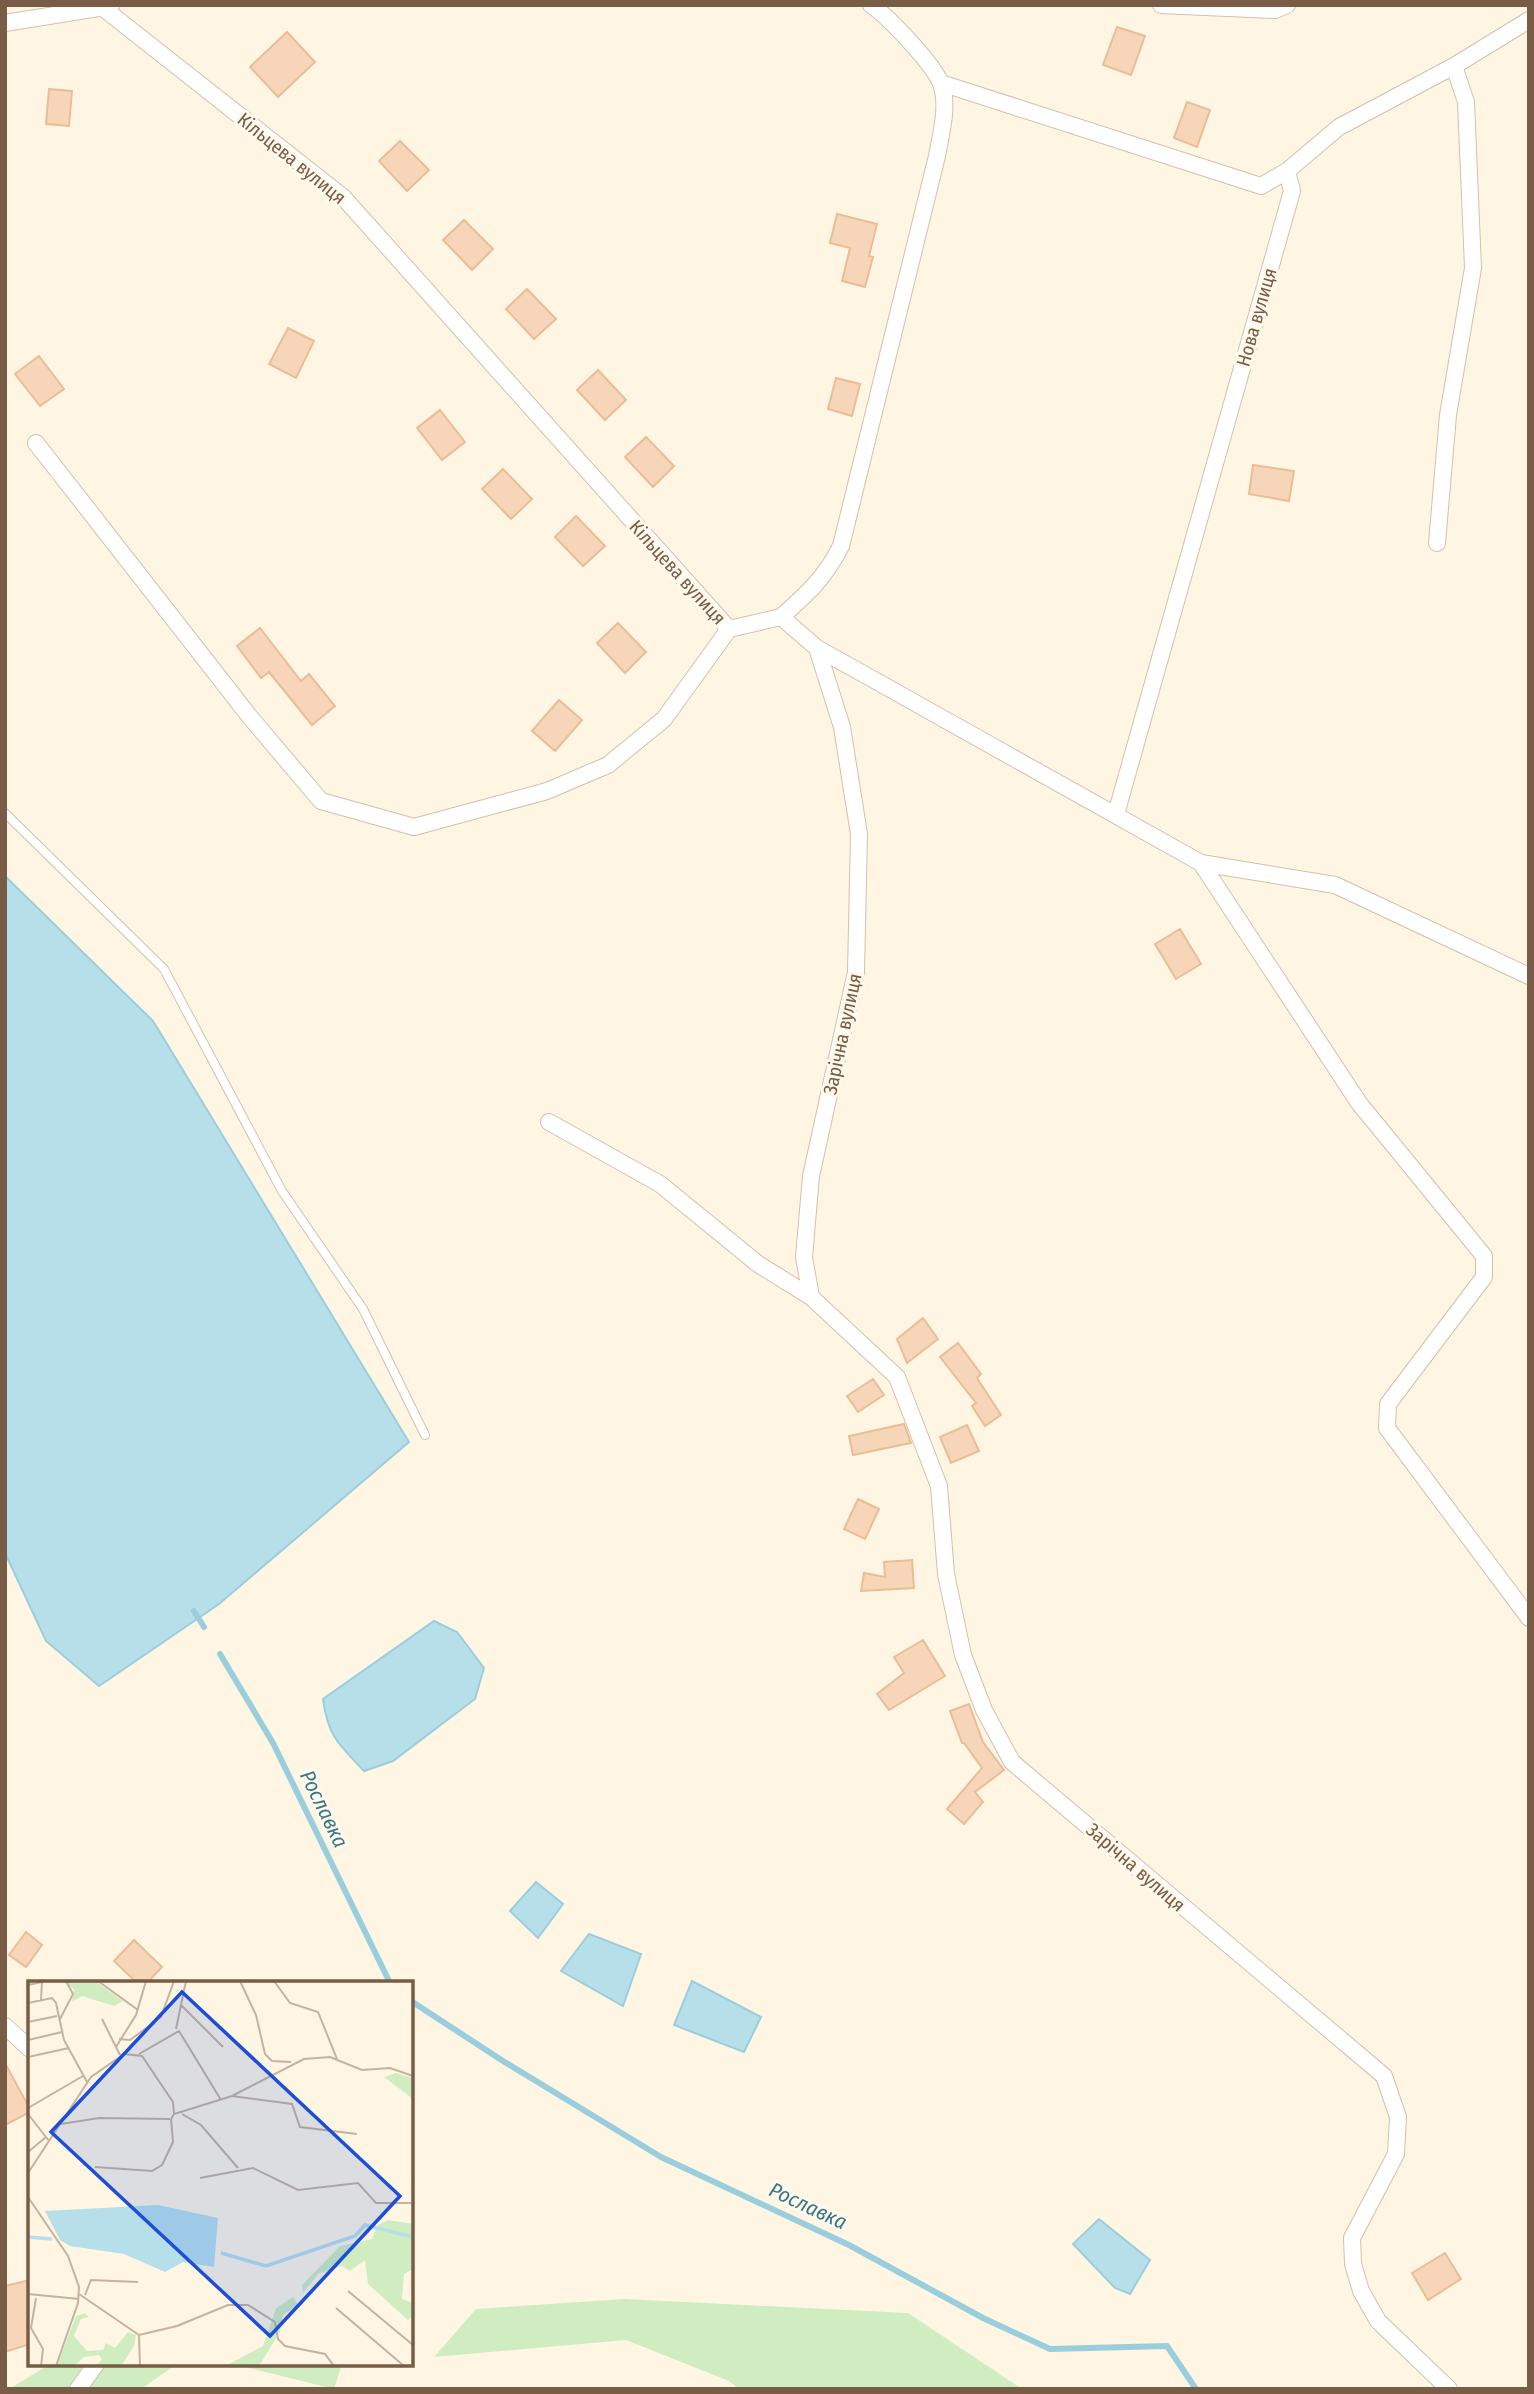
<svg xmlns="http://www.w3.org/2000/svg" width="1534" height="2394" viewBox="0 0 1534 2394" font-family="'Fira Sans Condensed',sans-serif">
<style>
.green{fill:#cfedc0}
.water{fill:#b6dfea;stroke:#9bcedd;stroke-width:2}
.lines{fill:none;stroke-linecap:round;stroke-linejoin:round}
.stream{stroke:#9bcedd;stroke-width:6}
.building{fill:#f6d5b8;stroke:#ebbd97;stroke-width:2}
.service-casing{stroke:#d3c0ab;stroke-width:10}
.minor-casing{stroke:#d3c0ab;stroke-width:18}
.service{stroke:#fff;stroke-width:8}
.minor{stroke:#fff;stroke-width:16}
.labels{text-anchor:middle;stroke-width:6;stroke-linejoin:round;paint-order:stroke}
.street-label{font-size:19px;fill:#795c46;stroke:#fff9ec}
.water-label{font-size:21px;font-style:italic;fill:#3b7687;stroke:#fff9ec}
.inset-river{fill:none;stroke:#b6dfea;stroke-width:3.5}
.inset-road{fill:none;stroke:#c5b39f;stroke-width:2}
.view{fill:#1d4ed8;fill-opacity:0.15;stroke:#1d4ed8;stroke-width:3.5}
.inset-edge{fill:none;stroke:#795c46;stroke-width:3.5}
</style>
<rect width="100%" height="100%" fill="#fef6e3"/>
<!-- green -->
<path class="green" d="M625,2299L908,2313L1022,2389H739L729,2381L626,2340L434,2357L476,2309Z
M50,2364H177L141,2389H9Z
M233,2364H342L334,2389Z"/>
<!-- water -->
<path class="water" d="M5,876L153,1021L409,1442L219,1604L99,1686L46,1641L5,1553Z
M434,1621L457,1632L484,1668L475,1699L393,1761L364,1771C339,1744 328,1737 323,1699Z
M536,1882L563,1904L538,1938L510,1911Z
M589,1934L641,1954L623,2006L561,1971Z
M692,1981L761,2017L744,2052L674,2025Z
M1099,2219L1150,2260L1130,2294L1115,2288L1073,2244Z"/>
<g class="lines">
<!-- stream -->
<path class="stream" d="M194,1611L204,1627
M220,1654L273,1743L390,1983
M411,2001L503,2061L661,2157L849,2245L983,2318L1050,2349L1167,2346L1196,2389"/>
</g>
<!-- building -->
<path class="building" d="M1117,27L1145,36L1131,75L1103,65Z
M287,32L315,62L278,97L250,67Z
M49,89L72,91L69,126L46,124Z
M1187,102L1210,110L1197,147L1174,138Z
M400,141L429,170L407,191L379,161Z
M837,214L877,224L869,256L873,257L865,287L842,281L850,248L830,243Z
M464,220L493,249L472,270L443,240Z
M527,289L556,319L534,339L506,309Z
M288,328L314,341L296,378L269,364Z
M39,356L64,389L40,406L15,374Z
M598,370L626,400L605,420L577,390Z
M836,378L860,384L852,416L828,409Z
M440,410L465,442L442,460L417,428Z
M646,437L674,466L653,487L625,457Z
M1253,465L1294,471L1289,501L1249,494Z
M503,469L532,499L511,519L482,489Z
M576,516L605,546L583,566L555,537Z
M618,623L646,652L625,673L597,643Z
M260,628L301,681L309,674L335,706L312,725L269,672L261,678L237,646Z
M559,700L582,720L555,751L532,731Z
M1180,929L1201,964L1176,979L1155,944Z
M923,1318L938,1339L907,1363L897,1339Z
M958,1343L981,1374L977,1378L1001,1415L985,1426L972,1406L976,1403L940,1357Z
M873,1379L884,1395L858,1412L847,1396Z
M904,1424L911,1443L853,1455L849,1436Z
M967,1425L979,1451L951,1463L940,1437Z
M858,1499L879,1509L865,1539L844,1529Z
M912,1560L914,1588L861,1591L864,1573L885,1577L884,1562Z
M923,1640L945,1676L889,1710L877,1694L904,1673L894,1657Z
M969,1704L983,1742L1004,1770L975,1792L983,1802L964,1824L947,1809L982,1768L964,1743H962L950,1711Z
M26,1932L42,1945L26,1967L9,1955Z
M134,1940L162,1967L147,1983H137L114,1961Z
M5,2063L30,2109V2112L5,2125Z
M1445,2253L1461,2279L1428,2300L1412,2273Z
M30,2280V2344L5,2352V2286Z"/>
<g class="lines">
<defs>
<path id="service" d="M5,813L164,969L282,1191L363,1309L425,1435"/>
<path id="minor" d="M1161,5L1275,10L1287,5
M103,8L343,197L729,629
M5,23L111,6
M941,83L1261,186L1287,171L1292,191L1116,814
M1287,171L1339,127L1454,66L1529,20
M36,443L250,717L321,801L414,827L547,791L608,765L664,719L729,629
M1437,543L1448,415L1473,268L1466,102L1454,66
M781,617C807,594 825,578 841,546L937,156C941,133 949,106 941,84C935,66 888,16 871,5
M729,629L781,617L817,648L1201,863L1335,885L1529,976
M1201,863L1359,1103L1484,1256V1277L1388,1404L1387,1428L1529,1618
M549,1122L660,1184L758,1264L811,1297L897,1377L939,1486L946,1574L963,1655L984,1710L1012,1762L1384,2076L1398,2117L1396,2154L1352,2238L1353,2264L1361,2291L1378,2321L1449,2389
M811,1297L804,1257L811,1176L856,972L859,834L842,727L817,648
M5,2026L30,2049
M78,2389L96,2364"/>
</defs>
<!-- service casing -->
<use href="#service" class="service-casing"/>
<!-- minor casing -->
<use href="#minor" class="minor-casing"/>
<!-- service -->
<use href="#service" class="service"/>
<!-- minor -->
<use href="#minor" class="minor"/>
</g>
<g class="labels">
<!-- street labels -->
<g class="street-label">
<text transform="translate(292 158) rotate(39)" y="7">Кільцева вулиця</text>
<text transform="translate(1256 317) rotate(-74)" y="7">Нова вулиця</text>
<text transform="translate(678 572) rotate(48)" y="7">Кільцева вулиця</text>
<text transform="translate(842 1034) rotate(-78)" y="7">Зарічна вулиця</text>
<text transform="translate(1136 1867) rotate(41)" y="7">Зарічна вулиця</text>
</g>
<!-- water labels -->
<g class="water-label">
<text transform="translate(324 1809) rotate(64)" y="7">Рославка</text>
<text transform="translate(808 2206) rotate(25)" y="7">Рославка</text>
</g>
</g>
<!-- overview -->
<g transform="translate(28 1981)">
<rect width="385" height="385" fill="#fef6e3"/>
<path d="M34,0H67L95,20L86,25L54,15L44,21L46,8ZM368,92L385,97V118L356,96ZM360,239L385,243V288L376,293L374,318L385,322V335L380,339L340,303L337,279L322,290L314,285L290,293L275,312L274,304L312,265L344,258L350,244ZM265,316L270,324L255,334L252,351L231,385H185L199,384L235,365L248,327ZM57,332L61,336L53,338L46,355L59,370L75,369L78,362L87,367L100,351L108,354L106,365L93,385H66L74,379L71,374L56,376L46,385H29L48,335Z" fill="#cfedc0"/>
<path d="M130,224L190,237L186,286L155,281L137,291L96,273L42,265L32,259L17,230Z" fill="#b6dfea"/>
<path class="inset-river" d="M0,256L24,258M193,272L238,285L327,255L337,244L385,256"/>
<path class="inset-road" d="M70,0L110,29M212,0L228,34L237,73L244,80L263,81M246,0L262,22L290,31L309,78M0,4L14,1L13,19M0,22L24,17L28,22L36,59L59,101M153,24L195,66M74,38L88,66M31,40L45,13L38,0M0,41L29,35M148,48L158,0M91,58L102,59L133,36L146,0M0,59L34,51M111,73L151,50L193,119M92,74L88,66L108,34L118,0M0,76L41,67M204,115L264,123L272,146L329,153M0,127L55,95M0,133L21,160M154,133L173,144L210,187M143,138L146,133L204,115L276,78L302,76L334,89L362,87L385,95M33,143L71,137L142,138M0,171L18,156M67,186L124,190L134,184L145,161L143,138M0,192L63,96L96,73L114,75L145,121L146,133M172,197L225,187L270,209L330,202L348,222H385M0,216L40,275L51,306L50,322L28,385M320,310L385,364M0,313L51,318M51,313L111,354L149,345L200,324H220L247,341L250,358L257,365L297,373L306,385M57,314L63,299L110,301M8,317L3,347L15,368L13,385M308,327L376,385M111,354L112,385"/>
<path class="view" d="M154,11L372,215L242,355L23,151Z"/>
<rect width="385" height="385" class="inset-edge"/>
</g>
<!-- border -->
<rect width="1534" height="2394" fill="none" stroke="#795c46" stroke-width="14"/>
</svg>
